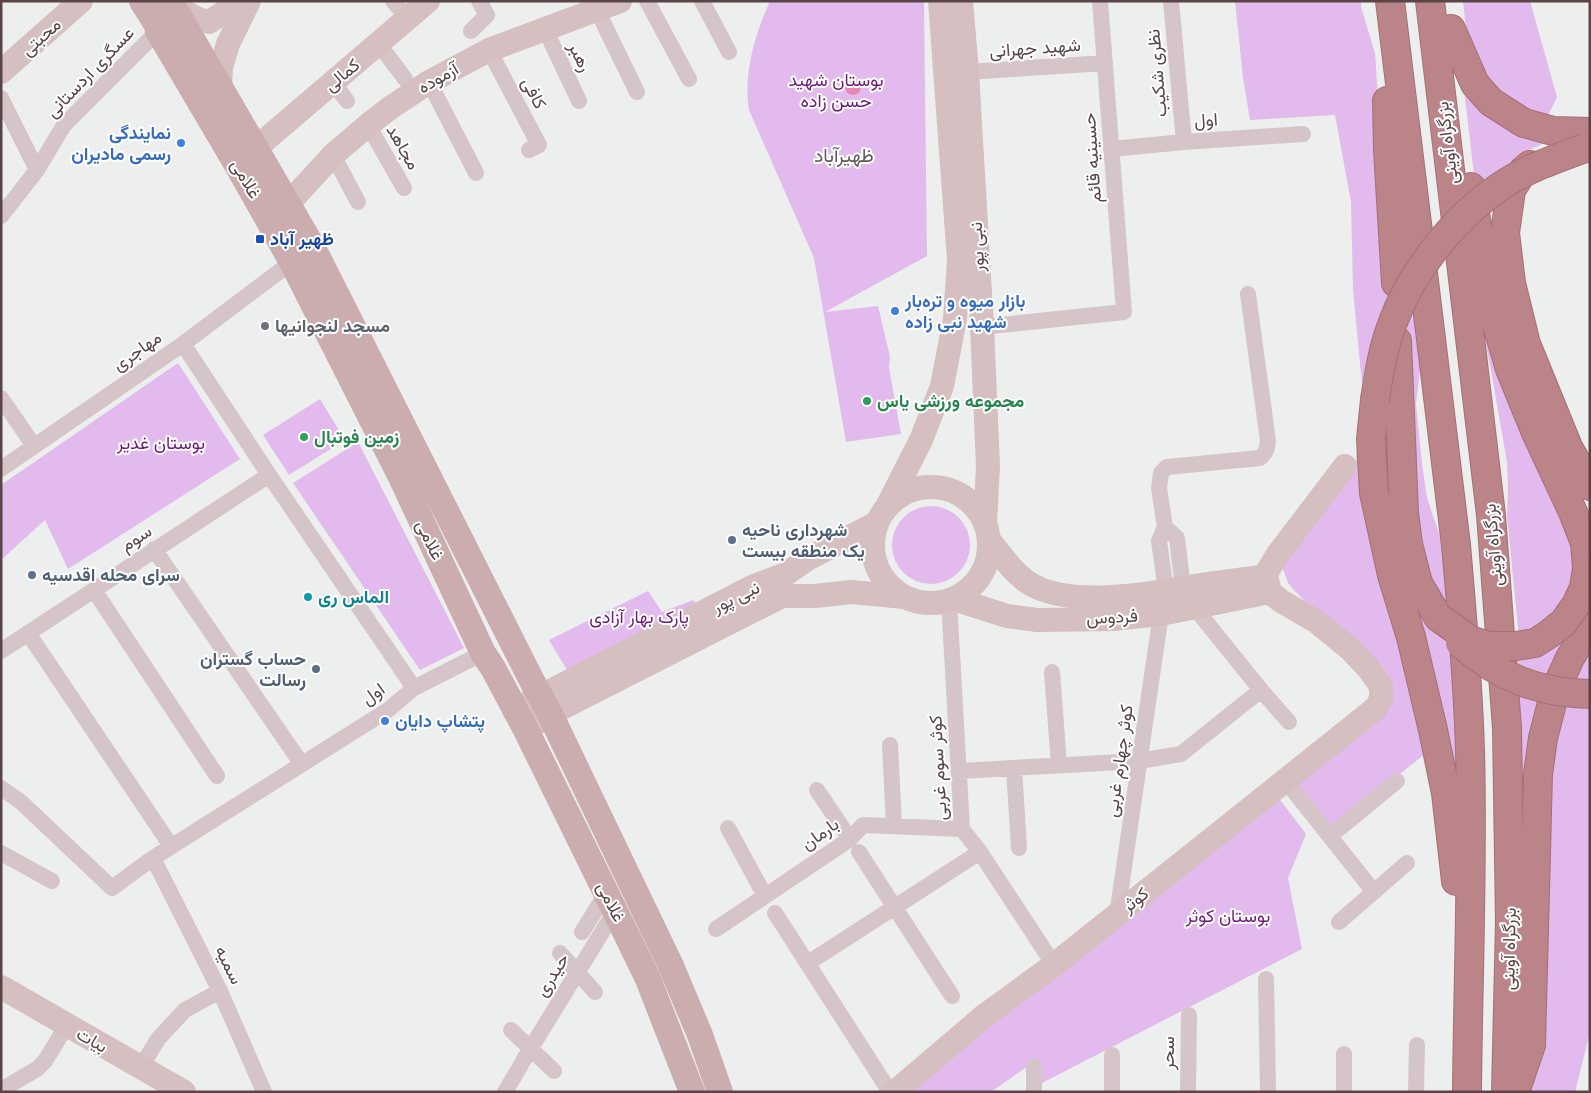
<svg xmlns="http://www.w3.org/2000/svg" width="1591" height="1093" viewBox="0 0 1591 1093" font-family="'Open Sans',Vazirmatn,sans-serif">
<style>
.green{fill:#e2baed}
.water{fill:#e988af}
.lines{fill:none;stroke-linecap:round;stroke-linejoin:round}
.highway-casing{stroke:#a66f74;stroke-width:30}
.street{stroke:#d6c5c8;stroke-width:16}
.secondary{stroke:#d5bfc1;stroke-width:24}
.primary{stroke:#cbacaf;stroke-width:26}
.highway{stroke:#bb8489;stroke-width:28}
.highway-bridge-casing{stroke:#a66f74;stroke-width:30;stroke-linecap:butt}
.highway-bridge{stroke:#bb8489;stroke-width:28}
.shop-dot{fill:#3f7fe0;stroke:#fff;stroke-width:2}
.transit-dot{fill:#1a4fb4;stroke:#fff;stroke-width:2}
.worship-dot{fill:#6b7280;stroke:#fff;stroke-width:2}
.leisure-dot{fill:#2e9e5b;stroke:#fff;stroke-width:2}
.service-dot{fill:#5c6f8a;stroke:#fff;stroke-width:2}
.culture-dot{fill:#0f9aa8;stroke:#fff;stroke-width:2}
.labels{text-anchor:middle;stroke-width:4;stroke-linejoin:round;paint-order:stroke}
.street-label{font-size:18px;fill:#594548;stroke:#fff}
.park-label{font-size:18px;fill:#6e1878;stroke:#fff}
.shop-label{font-size:18px;font-weight:bold;fill:#366cbe;stroke:#fff;text-anchor:start}
.transit-label{font-size:18px;font-weight:bold;fill:#164399;stroke:#fff;text-anchor:start}
.worship-label{font-size:18px;font-weight:bold;fill:#5b616d;stroke:#fff;text-anchor:start}
.leisure-label{font-size:18px;font-weight:bold;fill:#27864d;stroke:#fff;text-anchor:start}
.service-label{font-size:18px;font-weight:bold;fill:#4e5e75;stroke:#fff;text-anchor:start}
.culture-label{font-size:18px;font-weight:bold;fill:#0d838f;stroke:#fff;text-anchor:start}
.neighbourhood-label{font-size:19px;fill:#615959;stroke:#fff}
</style>
<rect width="100%" height="100%" fill="#ecefed"/>
<!-- green -->
<path class="green" d="M770,1H924L927,256L825,312L878,306L890,357L889,368L901,434L846,442L814,258L749,110C743,74 755,34 770,1Z
M1235,1H1361V7L1375,53L1391,293L1375,333L1362,385L1353,289L1351,202L1335,115L1250,120L1243,78Z
M1463,1H1530L1557,97L1544,124L1509,110L1469,58Z
M1461,63L1471,88L1562,135L1529,150L1476,192Z
M1473,224L1581,547L1565,607L1519,638L1507,515L1508,488L1507,462L1490,365L1485,341L1478,326Z
M1419,292L1422,352L1416,404L1422,464L1427,498L1443,545L1456,628L1422,579L1402,364L1405,321Z
M178,363L240,459L68,569L45,520L1,560V485Z
M1384,387L1397,488L1458,649L1461,823L1384,508Z
M320,399L345,440L289,475L263,435Z
M358,442L464,648L420,670L293,483Z
M1362,447L1430,750L1332,828L1295,781L1386,686L1294,590L1288,583L1283,569L1285,550L1356,461L1357,448Z
M892 545a39 39 0 1 1 78 0a39 39 0 1 1-78 0Z
M1590,577V613L1552,685L1500,666L1528,649Z
M648,591L662,612L693,600L702,610L567,670L549,640Z
M1590,638V688L1567,687Z
M1518,687L1549,696L1524,828Z
M1560,699H1590V1032L1575,1092H1531L1534,1069L1543,833Z
M1278,797L1306,834L1288,878L1302,949L1040,1084L1038,1059L991,1092H907Z"/>
<!-- water -->
<path class="water" d="M845 87a8 8 0 1 1 16 0a8 8 0 1 1-16 0Z"/>
<g class="lines">
<defs>
<path id="highway" d="M1390,1L1456,545C1462,613 1468,682 1470,750C1473,864 1468,978 1467,1092
M1430,1L1491,515L1507,728L1510,922L1506,1092
M1451,29L1475,84L1491,102L1524,123L1553,131L1590,132
M1387,101L1388,150L1396,283
M1530,165L1523,171L1511,190L1505,233L1511,283L1526,344L1568,447L1590,486
M1471,187L1483,265L1492,308L1510,369L1537,435L1573,512L1585,543L1587,568
M1397,341L1404,513L1408,544L1418,583L1438,617
M1375,400L1371,439L1374,493L1392,575L1411,637L1433,730L1446,793L1456,881
M1559,682L1570,658L1590,625
M1515,1092L1531,1045L1538,774L1543,738L1552,703"/>
</defs>
<!-- highway casing -->
<use href="#highway" class="highway-casing"/>
<!-- street -->
<path class="street" d="M393,1L407,18
M647,1L689,79
M702,1L729,52
M1171,1L1184,142
M597,10L637,92
M545,29L579,101
M471,31L487,15L479,1
M379,44L405,79
M489,50L539,145L529,150
M967,72L1105,63
M333,82L347,101
M429,82L476,173
M1,98L37,170
M368,125L404,188
M1111,149L1184,142L1303,134
M333,155L358,202
M1,216L37,170L64,125L158,31
M982,327L1124,312L1100,1
M183,344L269,475L414,688
M1,398L34,446
M1,469L183,344L292,262
M1165,527L1177,538L1183,588
M154,549L301,763
M94,590L217,776
M1166,591L1159,541L1165,527L1159,488L1161,473L1167,467L1260,458C1266,453 1267,449 1268,441L1248,294
M949,601L962,829L980,852L1054,965
M1194,607L1261,690L1289,722
M28,633L171,846
M1,651L269,475
M1052,672L1059,765
M890,745L894,825
M1014,768L1019,848
M959,771L1139,761L1181,754L1261,690
M1285,780L1374,892
M1,788L21,802L112,888L153,858L388,710L414,688L483,653
M817,790L850,839
M728,828L765,896
M1330,836L1397,781
M859,852L952,996
M1,853L52,881
M153,858L220,991L264,1092
M775,913L890,1092
M1117,915L1161,614
M1339,922L1407,863
M716,929L850,839L863,825L962,829
M582,932L607,892
M560,953L595,992
M808,963L980,852
M1266,979L1268,1092
M511,1030L554,1071
M1112,1055V1092
M523,1061L615,911
M141,1067L158,1039L185,1010L220,991
M1034,1067V1092
M1,1090L37,1069L45,1061L67,1025
M505,1092L521,1065
M1188,1092L1189,1015
M1344,1092V1054
M1416,1092L1417,1045"/>
<!-- secondary -->
<path class="secondary" d="M961,1L967,72L982,327L988,466L985,523
M173,6L198,19L209,22L226,11L230,1
M1,72L81,1
M220,87L221,67L228,44L249,1
M256,148L428,1
M288,204L333,155L368,125L390,108L429,82L489,50L620,1
M873 545a58 58 0 1 1 116 0a58 58 0 1 1-116 0Z
M888,505L921,440L942,386L955,319L959,260L940,1
M989,540C1002,556 1015,576 1034,586C1073,606 1141,595 1183,588C1211,583 1239,580 1266,576
M954,599L1007,616L1037,620L1113,619L1161,614L1270,592
M514,710L752,587L786,574L809,558L877,523
M526,730L550,714L782,596H815L851,592L904,597
M1,987L184,1092
M895,1092L984,1016L1054,965L1376,708L1381,699V686L1368,668L1351,650L1317,622L1281,601L1270,592L1266,576L1268,570L1278,554L1345,466"/>
<!-- primary -->
<path class="primary" d="M142,1L157,25L158,31L237,165L292,262L400,475L483,653L493,668L526,730L615,911L648,979L692,1092
M170,1L311,244L532,681L550,714L671,966L700,1035L720,1092"/>
<!-- highway -->
<use href="#highway" class="highway"/>
<defs>
<path id="highway-bridge" d="M1375,400C1379,373 1383,347 1393,322C1412,270 1456,216 1501,186C1526,169 1557,158 1585,148
M1438,617L1470,640L1489,646H1516L1535,643L1549,634L1564,622L1576,605L1584,588L1587,568
M1460,643C1498,677 1538,693 1590,694"/>
</defs>
<!-- highway-bridge casing -->
<use href="#highway-bridge" class="highway-bridge-casing"/>
<!-- highway-bridge -->
<use href="#highway-bridge" class="highway-bridge"/>
</g>
<!-- markers -->
<g class="shop-dot">
<circle cx="181" cy="143" r="5"/>
<circle cx="895" cy="311" r="5"/>
<circle cx="385" cy="721" r="5"/>
</g>
<rect class="transit-dot" x="255" y="234" width="10" height="10" rx="2.5"/>
<circle class="worship-dot" cx="265" cy="326" r="5"/>
<g class="leisure-dot">
<circle cx="867" cy="401" r="5"/>
<circle cx="304" cy="437" r="5"/>
</g>
<g class="service-dot">
<circle cx="732" cy="540" r="5"/>
<circle cx="32" cy="575" r="5"/>
<circle cx="316" cy="669" r="5"/>
</g>
<circle class="culture-dot" cx="308" cy="597" r="5"/>
<g class="labels">
<!-- street labels -->
<g class="street-label">
<text transform="translate(41 37) rotate(-42)" y="6">محبتی</text>
<text transform="translate(1035 48) rotate(-4)" y="6">شهید جهرانی</text>
<text transform="translate(580 57) rotate(65)" y="6">رهبر</text>
<text transform="translate(90 72) rotate(-46)" y="6">عسگری اردستانی</text>
<text transform="translate(1157 73) rotate(-95)" y="6">نظری شکیب</text>
<text transform="translate(342 75) rotate(-40)" y="6">کمالی</text>
<text transform="translate(438 78) rotate(-30)" y="6">آزموده</text>
<text transform="translate(534 93) rotate(63)" y="6">کافی</text>
<text transform="translate(1206 120) rotate(-4)" y="6">اول</text>
<text transform="translate(1447 143) rotate(-97)" y="6">بزرگراه آوینی</text>
<text transform="translate(403 147) rotate(60)" y="6">مجاهد</text>
<text transform="translate(1092 158) rotate(-94)" y="6">حسینیه قائم</text>
<text transform="translate(246 179) rotate(60)" y="6">غلامی</text>
<text transform="translate(977 247) rotate(-93)" y="6">نبی پور</text>
<text transform="translate(137 351) rotate(-35)" y="6">مهاجری</text>
<text transform="translate(136 538) rotate(-33)" y="6">سوم</text>
<text transform="translate(430 540) rotate(65)" y="6">غلامی</text>
<text transform="translate(1493 545) rotate(-95)" y="6">بزرگراه آوینی</text>
<text transform="translate(736 597) rotate(-26)" y="6">نبی پور</text>
<text transform="translate(1112 617) rotate(-3)" y="6">فردوس</text>
<text transform="translate(373 694) rotate(-36)" y="6">اول</text>
<text transform="translate(1119 761) rotate(-82)" y="6">کوثر چهارم غربی</text>
<text transform="translate(938 768) rotate(-93)" y="6">کوثر سوم غربی</text>
<text transform="translate(820 834) rotate(-36)" y="6">بارمان</text>
<text transform="translate(1135 900) rotate(-39)" y="6">کوثر</text>
<text transform="translate(611 902) rotate(64)" y="6">غلامی</text>
<text transform="translate(1509 949) rotate(-89)" y="6">بزرگراه آوینی</text>
<text transform="translate(229 965) rotate(64)" y="6">سمیه</text>
<text transform="translate(552 975) rotate(-58)" y="6">حیدری</text>
<text transform="translate(92 1040) rotate(30)" y="6">بیات</text>
<text transform="translate(1168 1053) rotate(-89)" y="6">سحر</text>
</g>
<!-- park labels -->
<g class="park-label">
<text x="836" y="86">بوستان شهید<tspan x="836" dy="21">حسن زاده</tspan></text>
<text x="161" y="449">بوستان غدیر</text>
<text x="639" y="623">پارک بهار آزادی</text>
<text x="1228" y="922">بوستان کوثر</text>
</g>
<!-- shop labels -->
<g class="shop-label">
<text x="171" y="139" text-anchor="end">نمایندگی<tspan x="171" dy="21">رسمی مادیران</tspan></text>
<text x="905" y="307">بازار میوه و تره‌بار<tspan x="905" dy="21">شهید نبی زاده</tspan></text>
<text x="395" y="727">پتشاپ دایان</text>
</g>
<!-- transit labels -->
<g class="transit-label">
<text x="270" y="245">ظهیر آباد</text>
</g>
<!-- worship labels -->
<g class="worship-label">
<text x="275" y="332">مسجد لنجوانیها</text>
</g>
<!-- leisure labels -->
<g class="leisure-label">
<text x="877" y="407">مجموعه ورزشی یاس</text>
<text x="314" y="443">زمین فوتبال</text>
</g>
<!-- service labels -->
<g class="service-label">
<text x="742" y="536">شهرداری ناحیه<tspan x="742" dy="21">یک منطقه بیست</tspan></text>
<text x="42" y="581">سرای محله اقدسیه</text>
<text x="306" y="665" text-anchor="end">حساب گستران<tspan x="306" dy="21">رسالت</tspan></text>
</g>
<!-- culture labels -->
<g class="culture-label">
<text x="318" y="603">الماس ری</text>
</g>
<!-- neighbourhood labels -->
<g class="neighbourhood-label">
<text x="844" y="162">ظهیرآباد</text>
</g>
</g>
<!-- border -->
<rect width="1591" height="1093" fill="none" stroke="#594548" stroke-width="5"/>
</svg>
